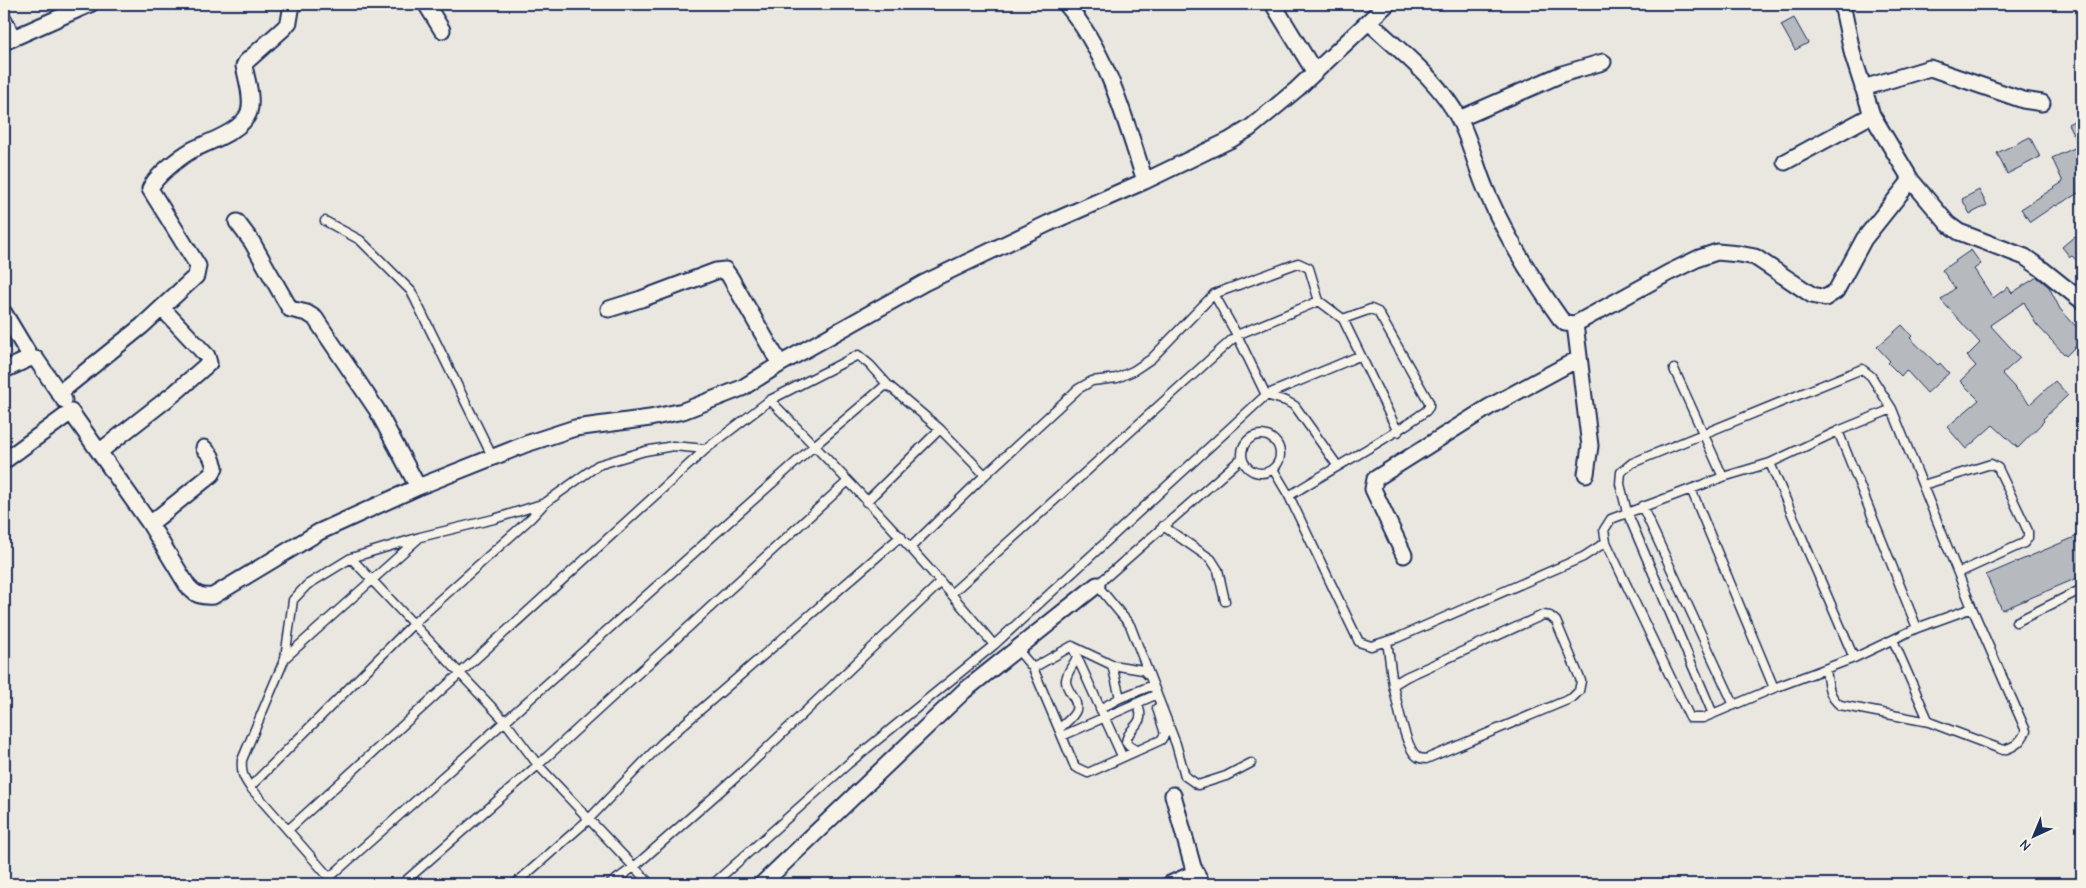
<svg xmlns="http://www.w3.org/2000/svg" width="2086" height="888" viewBox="0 0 2086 888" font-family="'Comic Neue',sans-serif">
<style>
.building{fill:#b6babf;stroke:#1b2f5e}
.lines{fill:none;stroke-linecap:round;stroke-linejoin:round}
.service-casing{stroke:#1b2f5e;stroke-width:11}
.minor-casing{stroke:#1b2f5e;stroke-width:19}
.service{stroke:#f7f3e8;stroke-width:8}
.minor{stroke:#f7f3e8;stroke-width:15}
</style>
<rect width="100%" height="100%" fill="#eae7e0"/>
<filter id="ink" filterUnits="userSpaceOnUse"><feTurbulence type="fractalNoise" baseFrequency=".02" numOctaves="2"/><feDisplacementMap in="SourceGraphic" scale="10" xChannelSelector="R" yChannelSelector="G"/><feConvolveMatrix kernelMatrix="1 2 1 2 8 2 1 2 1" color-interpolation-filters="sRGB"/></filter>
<g filter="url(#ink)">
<!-- building -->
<path class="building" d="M1794,18L1808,43L1795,50L1781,25Z
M2082,117V191L2056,206L2055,205L2030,222L2021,209L2063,182L2052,158L2079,146L2068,124Z
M2030,137L2040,157L2007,174L1997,153Z
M1979,190L1987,205L1970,214L1962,199Z
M2075,236L2082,245V265L2072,256L2070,257L2062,247Z
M1971,250L1981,264L1974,269L1993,298L2008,287L2012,293L2037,277L2049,287L2060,309L2082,333V340L2066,356L2036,324L2024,302L1990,325L2020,358L2002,374L2030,404L2055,381L2068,395L2043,419L2044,421L2018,448L1993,425L1966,449L1947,427L1979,400L1960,381L1976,366L1967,356L1980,343L1941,300L1955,288L1942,270Z
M1902,325L1912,336L1910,338L1938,365L1940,363L1949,373L1927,393L1906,370L1901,376L1888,363L1890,361L1877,347Z
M2082,534V576L2002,610L1986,575Z"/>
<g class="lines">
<defs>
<path id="service" d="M325,221L360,240L411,291L493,458
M1214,294L1237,335L1266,395L1286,401L1295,406L1337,465
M1343,319L1398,432
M1674,369L1723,477
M770,400C847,479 924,559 994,645L1266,395L1359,356
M1838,431L1917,628
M1242 454a19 19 0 1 1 38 0a19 19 0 1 1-38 0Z
M1242,458L1097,585L1130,625L1176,744L1185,776L1198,785L1226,776L1251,763
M1770,463L1854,658
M1273,469L1289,496L1359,642L1371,646L1397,638L1583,557L1606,542L1604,530L1611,519L1723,477L1770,463L1838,431L1892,409L1972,608L2026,731C2021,742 2015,747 2003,750L1929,722L1840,705C1828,696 1828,683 1826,669
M1923,485L1991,464L1998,468L2028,531V538L2024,543L1958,573
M1691,489L1774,688
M866,502L940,429
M1642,506L1734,705
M1163,526L1211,559L1218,570L1225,601
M1606,542L1690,718H1703L1774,688L1854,658L1917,628L1972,608
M911,547L985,475
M351,558L504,720L538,765L650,884
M952,593L1237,335L1319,301
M1543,615L1550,616L1556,621L1581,681L1579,691L1572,698L1426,759C1423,758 1420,759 1418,757C1405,750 1397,700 1393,685L1406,677Z
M2016,622L2082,589
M1893,640L1929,722
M1387,641L1393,685
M1072,646L1122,756
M1017,649L1033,668L1075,767L1088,773L1161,740L1165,734L1157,708
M285,658L418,539
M1033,668L1072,646L1112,665L1143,670L1148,675
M1120,698L1151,686
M1100,709L1120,698L1112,665
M1713,714L1627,512L1620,484L1621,472L1632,463L1862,369L1871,376L1892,409
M1060,728C1065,723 1074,717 1076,710C1079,698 1065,691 1066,680C1067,672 1073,665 1077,658
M1062,736L1153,696
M1136,750L1129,746L1126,742C1128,725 1148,726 1137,703
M250,787L414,623L531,518L544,504
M288,830L706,449
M330,877L814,446L887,384
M335,884L250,787C243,777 241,772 242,760L285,658L293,600L307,585L351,558L420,537L494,519L545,503L598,465L645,451L673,446L706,449L770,400L858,355L870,365L887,384L940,429L985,475L1078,389L1092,381L1117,378L1133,371L1151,359L1214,294L1298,263L1309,268L1319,301L1343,319L1371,309L1378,312L1429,402V407L1426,411C1382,443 1334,467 1289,496
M402,884L538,765L847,482
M515,884L588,820L661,744L901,536
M610,884L634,867L742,772L941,582
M713,884L848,764L994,645"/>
<path id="minor" d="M426,4L442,30
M1066,4C1108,54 1125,119 1145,181
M1273,4L1314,71
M1842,4L1853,56L1872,115L1911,180L1948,224L1959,232L2025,257L2042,269L2082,301
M4,20L12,37
M1369,22C1400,51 1439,80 1459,119C1472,144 1477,172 1489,197C1508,240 1533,280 1560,318L1565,323L1575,324L1668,273L1699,258L1717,252L1739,254L1755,257L1812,295L1825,298L1836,291L1864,239L1911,180
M4,42L90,4
M1863,88L1930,68L2023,100L2042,103
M1459,119L1562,74L1603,62
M1785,162L1872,115
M237,222L252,242L290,309L307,313L315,318L377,410L418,487
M609,309L641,299L716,271L725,270L730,277L780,364
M4,313L31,358
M1575,324L1590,446L1586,474
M4,370L31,358L36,359L64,400
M59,393L142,326L196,276L198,266L150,189C155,176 180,157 192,150C208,142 243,131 249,112C253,99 247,80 244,66L246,62L284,28L289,22L292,4
M99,452L176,392L209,363L207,356L162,308
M4,461L71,412L150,524L187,585C195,595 201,597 213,596L319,532L418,487L526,444L575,428L650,418L683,411L742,388L780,364L924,283L1049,223L1145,181L1230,140L1250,128L1297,89L1387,4
M150,524L212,474L215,467L211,456L204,448
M1404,555L1373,489L1375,479L1489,407L1578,359
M1173,795L1193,867L1202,884
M762,884L964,691L1097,585
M1170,884L1195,873"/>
</defs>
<!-- service casing -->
<use href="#service" class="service-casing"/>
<!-- minor casing -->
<use href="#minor" class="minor-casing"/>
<!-- service -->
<use href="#service" class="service"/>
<!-- minor -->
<use href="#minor" class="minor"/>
</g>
</g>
<!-- margin -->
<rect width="2086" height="888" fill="none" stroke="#f7f3e8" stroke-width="20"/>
<rect x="10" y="10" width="2066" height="868" fill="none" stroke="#1b2f5e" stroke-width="2" filter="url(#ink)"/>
<!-- north arrow -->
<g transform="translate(2034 836) rotate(224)" stroke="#f7f3e8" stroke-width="4" paint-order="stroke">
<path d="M0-4L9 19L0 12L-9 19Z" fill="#1b2f5e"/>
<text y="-8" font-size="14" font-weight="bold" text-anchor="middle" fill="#1b2f5e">N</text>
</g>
</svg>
